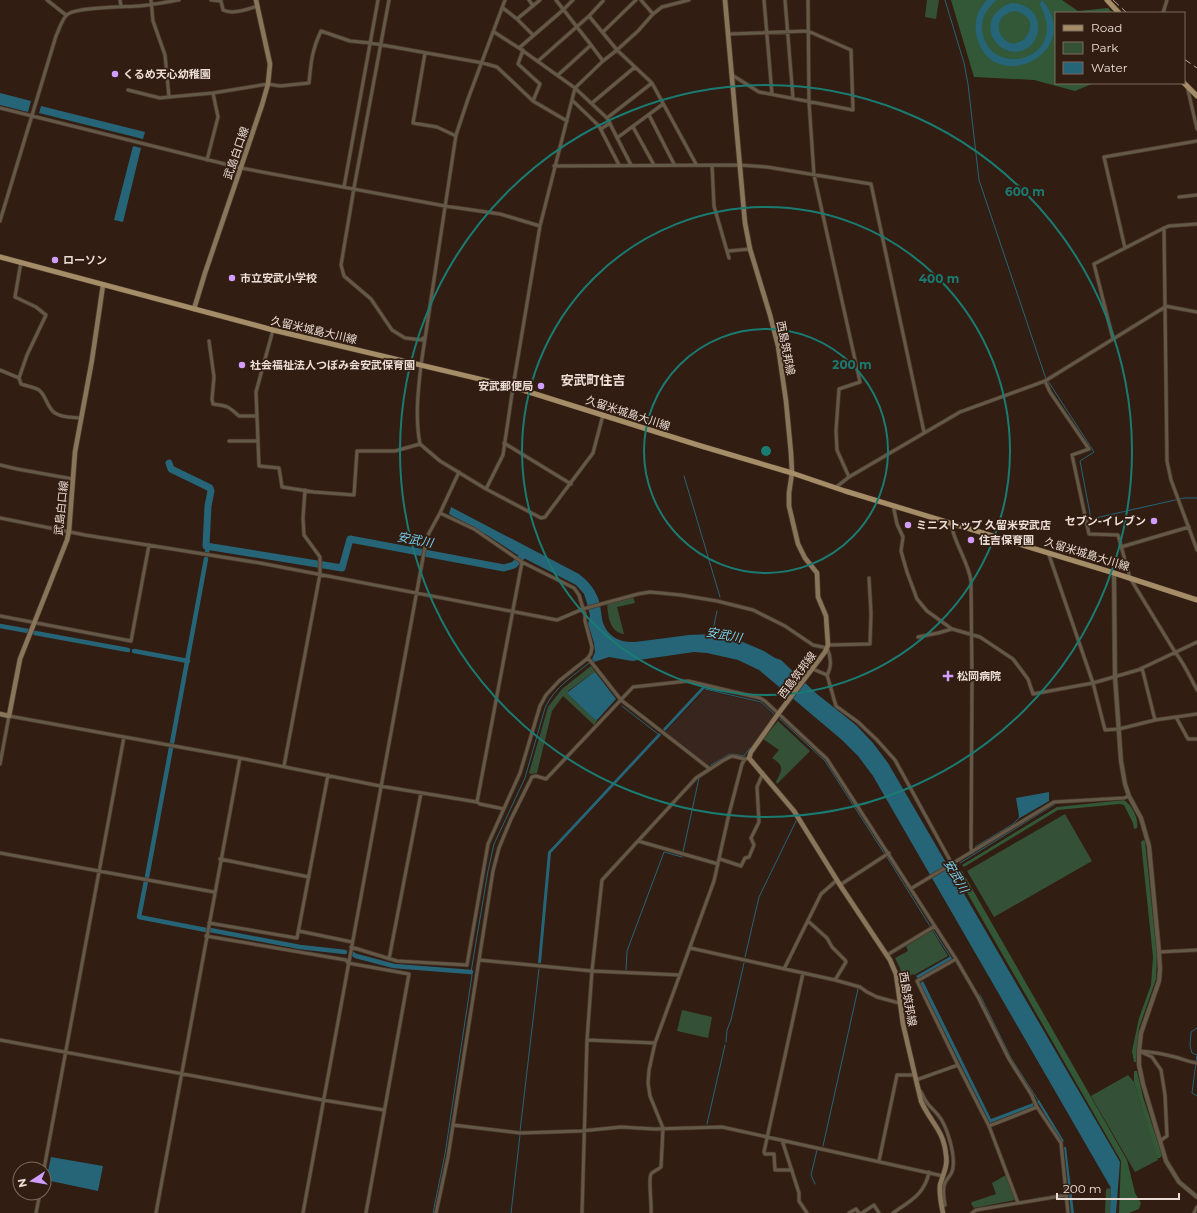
<svg xmlns="http://www.w3.org/2000/svg" width="1197" height="1213" viewBox="0 0 1197 1213" font-family="Montserrat,'Noto Sans JP',sans-serif">
<style>
.industrial{fill:#37251e}
.green{fill:#345137}
.forest{fill:#325837}
.water{fill:#266477;fill-rule:evenodd}
.lines{fill:none;stroke-linecap:round;stroke-linejoin:round}
.stream{stroke:#266477;stroke-width:1}
.canal{stroke:#266477;stroke-width:4.5}
.river{stroke:#266477;stroke-width:7}
.minor-casing{stroke:#4b382d;stroke-width:4.5}
.tertiary-casing{stroke:#4b382d;stroke-width:5.5}
.secondary-casing{stroke:#4b382d;stroke-width:6}
.primary-casing{stroke:#4b382d;stroke-width:6}
.minor{stroke:#645846;stroke-width:3}
.tertiary{stroke:#645846;stroke-width:4}
.secondary{stroke:#89765a;stroke-width:4.5}
.primary{stroke:#a58d68;stroke-width:5}
.rail{stroke:#b5a59c;stroke-width:1;stroke-dasharray:8 4;stroke-linecap:butt}
.ring{fill:none;stroke:#1a7b73;stroke-width:2}
.poi-dot{fill:#d19dfe;stroke:#311d11;stroke-width:1.5}
.labels{text-anchor:middle;stroke-width:3.5;stroke-linejoin:round;paint-order:stroke}
.poi-label{font-size:11px;font-weight:bold;fill:#ecded6;stroke:#311d11;text-anchor:start}
.street-label{font-size:11px;fill:#ecded6;stroke:#311d11}
.water-label{font-size:12px;font-style:italic;fill:#77d5f4;stroke:#311d11}
.quarter-label{font-size:13px;font-weight:bold;fill:#ecded6;stroke:#311d11}
.centre{fill:#1a7b73;stroke:#311d11;stroke-width:2}
.ring-label{font-size:12px;text-anchor:middle;font-weight:bold;fill:#1a7b73;stroke:#311d11;stroke-width:3.5;stroke-linejoin:round;paint-order:stroke}
</style>
<rect width="100%" height="100%" fill="#311d11"/>
<!-- industrial -->
<path class="industrial" d="M705,690L761,703L775,716L744,756L732,755L725,757L710,766L665,732Z"/>
<!-- green -->
<path class="green" d="M927,0H939L936,19L925,17Z
M633,597L635,603L617,607L624,634C609,632 608,615 607,603Z
M591,666L596,673H593L568,691V694L595,720L598,719L594,725L563,696L552,711L537,773L531,774L529,773L548,707L562,689Z
M778,721L810,751L777,784L776,782C782,770 785,766 772,758L779,750L763,739Z
M1065,814L1092,861L994,917L967,871Z
M932,930L948,956L914,975L913,974L903,980L900,968L895,958L908,951L906,946Z
M682,1010L712,1017L708,1038L677,1031Z
M1128,1075L1134,1082L1158,1160L1135,1172L1091,1096Z
M1006,1175L1015,1200L974,1208L971,1204L972,1202L996,1194L992,1183Z
M1111,1188L1110,1213H1105L1106,1189Z"/>
<!-- forest -->
<path class="forest" d="M951,0H1062L1078,11L1108,8L1113,13H1056V83H1094L1075,91L1034,80L974,77Z
M1124,800C1132,805 1139,819 1137,828L1134,829L1133,823L1124,805L1119,804L1058,810L964,867L962,865L1057,807Z
M1143,840L1145,841L1157,956L1156,979L1139,1028L1136,1062H1134L1132,1051L1139,1018L1151,985L1153,957L1141,842Z
M956,868L962,871L1127,1160L1135,1193L1141,1203L1139,1209L1129,1213H1119L1121,1161L954,870Z
M1134,1071H1137L1143,1097L1162,1155L1160,1158H1157L1134,1082Z"/>
<!-- water -->
<path class="water" d="M987,0H997C988,7 981,17 982,29C986,80 1071,62 1040,5L1041,1H1043C1085,54 992,97 977,37C973,23 977,10 987,0Z
M1011,3C1052,4 1043,58 1009,51C1002,49 996,44 993,38C985,22 996,8 1011,3ZM1015,11C1050,19 1016,61 1001,35C994,23 1004,12 1015,11Z
M0,93L31,101L28,112L0,105Z
M41,106L145,132L143,139L39,113Z
M133,146L141,148L123,222L114,220Z
M451,507L579,574C588,581 594,588 598,598C601,606 601,615 603,623C608,637 621,643 635,642L689,635L712,634L743,642L764,651L775,658L781,660L817,694L856,725L873,743L888,763L1120,1162L1116,1213H1110L1111,1188L873,776L858,756L842,740L759,670L738,660L707,653L694,652L632,661L609,657L594,662L592,659L595,652L594,643L588,624L590,616L587,603L584,594L576,585L516,554L487,535L449,514Z
M593,673H596L616,699L598,719L595,720L568,694V692Z
M702,687L705,688L665,731L663,729Z
M659,733L661,735L551,853L541,963H538L548,852Z
M1049,792V801L1018,819L1019,816L1016,798Z
M951,956L952,959L918,979L916,976Z
M923,981L991,1119L1033,1103L1034,1106L990,1123L920,983Z
M1039,1100L1064,1141L1062,1143L1037,1101Z
M1064,1147H1066L1074,1213H1071Z
M51,1157L103,1166L98,1191L46,1180Z"/>
<g class="lines">
<!-- stream -->
<path class="stream" d="M945,0L964,63L968,84L979,180L1046,379
M1048,381L1094,452L1080,461L1091,519L1184,498H1197
M684,476L720,597
M713,630L717,611
M705,689L761,702L774,714
M622,706L658,734
M780,719L825,761L884,853
M733,754L744,756L750,748
M711,765L730,754
M975,847L1013,824L1018,819
M683,852L699,778
M887,857L930,926
M960,863L1055,804
M933,930L950,956
M745,957L759,897L797,819
M626,970L627,951L664,852L682,857
M980,995L1011,1058L1038,1100
M1197,1028L1191,1032L1190,1046L1192,1053L1197,1055L1192,1093L1197,1096
M726,1042L727,1030L731,1020L744,963
M707,1124L725,1045
M520,1131L539,969
M823,1146L858,989
M815,1184L811,1175L817,1150
M1034,1199L1064,1194
M433,1213L445,1154L472,975L471,972L488,871L494,844L525,778L545,708C554,687 576,674 593,660
M511,1213L520,1135"/>
<!-- canal -->
<path class="canal" d="M207,552L208,546
M0,626L28,631
M35,633L128,650
M134,651L188,661
M172,743L206,559
M147,877L171,748
M146,881L139,917L206,930
M210,930L300,947L345,952
M351,953L356,956L394,966L471,972"/>
<!-- river -->
<path class="river" d="M169,463L171,469L202,484L210,488L211,491L208,506L206,546L342,568L350,539L504,568L514,565L526,552L528,553"/>
<defs>
<path id="minor" d="M47,0L66,15
M120,0L121,6
M151,0L153,21L165,55L169,97L213,93L268,84L280,86L309,83C311,62 312,50 321,31L350,41L371,43L483,63L497,67L533,101L567,121
M211,0L221,1L223,10C233,15 247,9 258,6
M389,0L354,188L341,265L344,276L371,299L392,330L405,338L422,340L423,338H425
M505,0L468,99L456,135L421,365C418,391 415,418 420,444L440,461L486,489L541,518L545,517L593,453L603,415
M529,0L533,6
M556,0L591,45L558,75
M641,0L653,14
M764,0L772,94
M785,0L793,98
M808,0L809,102L814,175L860,382L839,389L836,431L837,450L849,477
M603,1L589,16L617,50L652,83L696,164
M503,8L517,19L533,35
M1163,13L1167,0
M517,19L540,0
M494,32L519,48L575,88L607,118L631,165
M603,32L636,0
M729,34L808,31L851,50L853,110L759,92L732,75
M591,45L603,61
M519,48L563,10L573,0
M523,50L518,64L540,84L533,101
M425,53L413,123L437,127L456,136
M538,61L589,16
M1187,86L1197,129
M128,90L160,98L169,97
M572,100L599,126L619,165
M592,103L635,67
M0,108L241,168L445,206L500,214L540,226
M649,115L674,164
M607,118L652,83
M633,127L654,165
M601,129L610,123
M617,138L663,104
M207,160L218,117L213,93
M712,165L714,206L729,258
M554,166L739,165L767,167L871,184L924,432
M344,187L378,0
M1179,197L1197,195
M0,221L56,36C59,30 62,18 68,14C78,7 125,7 139,6C152,5 166,2 179,0
M1164,228L1167,461L1171,480L1197,550
M1125,248L1104,157L1197,141
M728,251L750,249
M21,262L15,297L36,307L46,315L27,355L19,378L21,384C26,386 34,387 39,390C46,395 47,408 55,413C62,418 72,417 80,418
M1165,306L1197,312
M273,330L256,392L259,466L279,468L282,487L314,492L354,495L357,451H395L420,444
M1113,339L1094,264L1164,228L1169,226L1197,224
M209,341L214,377L212,399L213,404C228,406 228,406 239,416H256
M0,370L19,378
M1045,381L1050,392L1089,449L1072,455L1089,534L1118,535L1130,578L1175,652C1184,663 1190,677 1197,690
M229,441H257
M504,443L571,484
M0,465L17,469L73,479
M835,488L849,477L960,412L1045,381L1165,307
M486,489L503,455L513,387L540,226L575,88L603,61L617,50L638,31L653,14L662,7L689,0
M893,505L897,524L903,537L901,551L907,572L917,599L927,611L952,629L980,637L1013,659L1028,679L1033,694L1093,683L1138,670L1197,642
M0,518L85,535L260,563L557,620L583,609L638,594L650,592L681,595L717,601L753,610L785,626L813,645L827,648C831,656 832,667 827,675
M951,524C955,545 968,561 971,581L972,683L971,848L972,852
M1121,547L1189,527
M1048,552L1093,683L1105,730L1119,729L1155,720L1197,714
M0,616L131,641L149,545
M918,637L938,633L952,629
M828,645L870,644L871,613L869,578
M588,658L621,700L710,769
M1142,668L1155,720
M813,669L827,675L836,706L858,722L877,740L895,760L952,864
M1176,717L1188,739H1197
M0,764L9,716L240,758L380,786L477,802L522,562
M284,766L320,574V557L304,535L303,518L305,490
M477,802L480,804L504,809
M638,841L718,864
M0,853L214,892
M220,859L309,877
M720,859L741,866L745,858L749,857L754,845L751,838L759,822L757,787L763,773
M840,885L889,853
M912,888L1054,802L1124,798L1129,796
M808,921L827,938L832,947L845,960L846,962L835,980
M209,923L297,938L328,775
M299,931L352,942
M206,936L346,960L348,963L409,974L366,1213
M351,947L397,961L467,965L488,844L520,773L540,706L546,695L559,681L588,658L591,653L592,647L585,621V615L579,595L574,588L522,562L474,529L440,513
M690,948L835,980L860,987L867,992L877,997L899,1003
M1159,952L1197,950
M887,955L935,926
M389,959L421,793
M956,959L917,981L958,1065
M479,960L592,971L680,975
M784,969L821,894L837,880
M0,1040L323,1100L384,1110
M587,1040L655,1043
M1139,1051L1152,1057L1161,1070L1165,1095L1167,1136L1160,1141
M1140,1051C1152,1052 1164,1054 1175,1057C1183,1059 1189,1062 1197,1063
M916,1080L958,1065L989,1126L1018,1203
M918,1088C923,1093 923,1098 928,1104C931,1108 935,1111 938,1115C947,1125 955,1154 953,1167C953,1174 947,1178 945,1183C942,1189 944,1198 945,1205L942,1207
M453,1125L520,1133L581,1131L621,1127L654,1129L722,1127L943,1176
M989,1126L1037,1107
M782,1140L799,1193V1201L807,1213
M879,1161L897,1075H915
M44,1169L124,737
M792,1170H775L774,1154H765L764,1152L803,973
M36,1213L40,1193
M156,1213L240,758
M303,1213L425,547L428,535L440,513L459,472
M436,1213L448,1157L493,871L499,848L511,819L532,777L536,776L546,779L633,687L688,681L760,698L765,701L827,759L956,959L978,997L1009,1059L1031,1094L1037,1107L1061,1143L1068,1213
M582,1213L587,1040L592,971L602,880L696,778L724,760L732,756L745,759L749,758
M651,1213C652,1204 648,1179 651,1174C653,1171 658,1170 661,1167L663,1128L650,1096L648,1083L649,1070L655,1043L714,881L729,814L742,764L745,759
M849,1213L856,1209L859,1213
M862,1213L874,1205L879,1213
M893,1213C910,1201 925,1194 929,1172
M972,1213L976,1210L1067,1195
M1194,1213L1197,1207"/>
<path id="tertiary" d="M1114,573L1115,677L1121,761L1125,784L1129,796L1141,818L1149,846L1159,952L1160,969L1159,981L1141,1033L1139,1051V1065L1143,1084L1166,1161L1179,1182L1197,1197"/>
<path id="secondary" d="M725,0L745,223L750,249L770,315L778,346L786,401L791,453L792,473L789,493V506L798,544L805,558L817,573L818,597L826,616L828,645L825,652L778,714L751,752L749,758L794,811L840,885L890,960L896,974L903,1024L921,1101C930,1122 944,1130 946,1155C948,1166 943,1174 940,1185C939,1195 941,1204 943,1213
M194,309L205,273L262,105L268,84L270,64L256,0
M0,714L9,716L20,659L67,540L69,531L75,452L92,360L103,285"/>
<path id="primary" d="M1107,0L1119,13
M1184,83L1197,96
M0,257L273,330L513,387L701,446L792,473L845,491L1114,573L1197,600"/>
</defs>
<!-- minor casing -->
<use href="#minor" class="minor-casing"/>
<!-- tertiary casing -->
<use href="#tertiary" class="tertiary-casing"/>
<!-- secondary casing -->
<use href="#secondary" class="secondary-casing"/>
<!-- primary casing -->
<use href="#primary" class="primary-casing"/>
<!-- minor -->
<use href="#minor" class="minor"/>
<!-- tertiary -->
<use href="#tertiary" class="tertiary"/>
<!-- secondary -->
<use href="#secondary" class="secondary"/>
<!-- primary -->
<use href="#primary" class="primary"/>
<!-- rail -->
<path class="rail" d="M1113,0L1127,13
M1184,59L1197,68"/>
</g>
<!-- distance rings -->
<g class="ring">
<circle cx="766" cy="451" r="122"/>
<circle cx="766" cy="451" r="244"/>
<circle cx="766" cy="451" r="366"/>
</g>
<!-- markers -->
<g class="poi-dot">
<circle cx="115" cy="74" r="4"/>
<circle cx="55" cy="260" r="4"/>
<circle cx="232" cy="278" r="4"/>
<circle cx="242" cy="365" r="4"/>
<circle cx="541" cy="386" r="4"/>
<circle cx="1154" cy="521" r="4"/>
<circle cx="908" cy="525" r="4"/>
<circle cx="971" cy="540" r="4"/>
<path d="M946 670h4v4h4v4h-4v4h-4v-4h-4v-4h4z"/>
</g>
<g class="labels">
<!-- poi labels -->
<g class="poi-label">
<text x="123" y="78">くるめ天心幼稚園</text>
<text x="63" y="264">ローソン</text>
<text x="240" y="282">市立安武小学校</text>
<text x="250" y="369">社会福祉法人つぼみ会安武保育園</text>
<text x="533" y="390" text-anchor="end">安武郵便局</text>
<text x="1146" y="525" text-anchor="end">セブン-イレブン</text>
<text x="916" y="529">ミニストップ 久留米安武店</text>
<text x="979" y="544">住吉保育園</text>
<text x="957" y="680">松岡病院</text>
</g>
<!-- street labels -->
<g class="street-label">
<text transform="translate(236 153) rotate(-71)" y="4">武島白口線</text>
<text transform="translate(314 330) rotate(13)" y="4">久留米城島大川線</text>
<text transform="translate(786 348) rotate(79)" y="4">西島筑邦線</text>
<text transform="translate(628 413) rotate(18)" y="4">久留米城島大川線</text>
<text transform="translate(61 508) rotate(-84)" y="4">武島白口線</text>
<text transform="translate(1087 554) rotate(17)" y="4">久留米城島大川線</text>
<text transform="translate(797 675) rotate(-53)" y="4">西島筑邦線</text>
<text transform="translate(908 999) rotate(80)" y="4">西島筑邦線</text>
</g>
<!-- water labels -->
<g class="water-label">
<text transform="translate(415 540) rotate(11)" y="4">安武川</text>
<text transform="translate(724 635) rotate(10)" y="4">安武川</text>
<text transform="translate(956 876) rotate(60)" y="4">安武川</text>
</g>
<!-- quarter labels -->
<g class="quarter-label">
<text x="593" y="385">安武町住吉</text>
</g>
</g>
<circle cx="766" cy="451" r="6" class="centre"/>
<g class="ring-label">
<text x="1025" y="196">600 m</text>
<text x="939" y="283">400 m</text>
<text x="852" y="369">200 m</text>
</g>
<!-- legend -->
<rect x="1055" y="12" width="130" height="72" fill="#311d11" stroke="#7c6a60"/>
<rect x="1063" y="25" width="20" height="6" fill="#a58d68" stroke="#7c6a60"/>
<text x="1091" y="32" font-size="12" fill="#ecded6">Road</text>
<rect x="1063" y="42" width="20" height="12" fill="#345137" stroke="#7c6a60"/>
<text x="1091" y="52" font-size="12" fill="#ecded6">Park</text>
<rect x="1063" y="62" width="20" height="12" fill="#266477" stroke="#7c6a60"/>
<text x="1091" y="72" font-size="12" fill="#ecded6">Water</text>
<!-- north arrow -->
<g transform="translate(32 1181) rotate(258)"><circle r="19" fill="#311d11" stroke="#7c6a60"/>
<path d="M0-3L7 15L0 10L-7 15Z" fill="#d19dfe"/>
<text y="-6" font-size="11" font-weight="bold" text-anchor="middle" fill="#ecded6">N</text>
</g>
<!-- scale -->
<path d="M1057 1193v6h122v-6" fill="none" stroke="#ecded6" stroke-width="2"/>
<text x="1063" y="1193" font-size="12" fill="#ecded6" stroke="#311d11" stroke-width="3" paint-order="stroke">200 m</text>
</svg>
